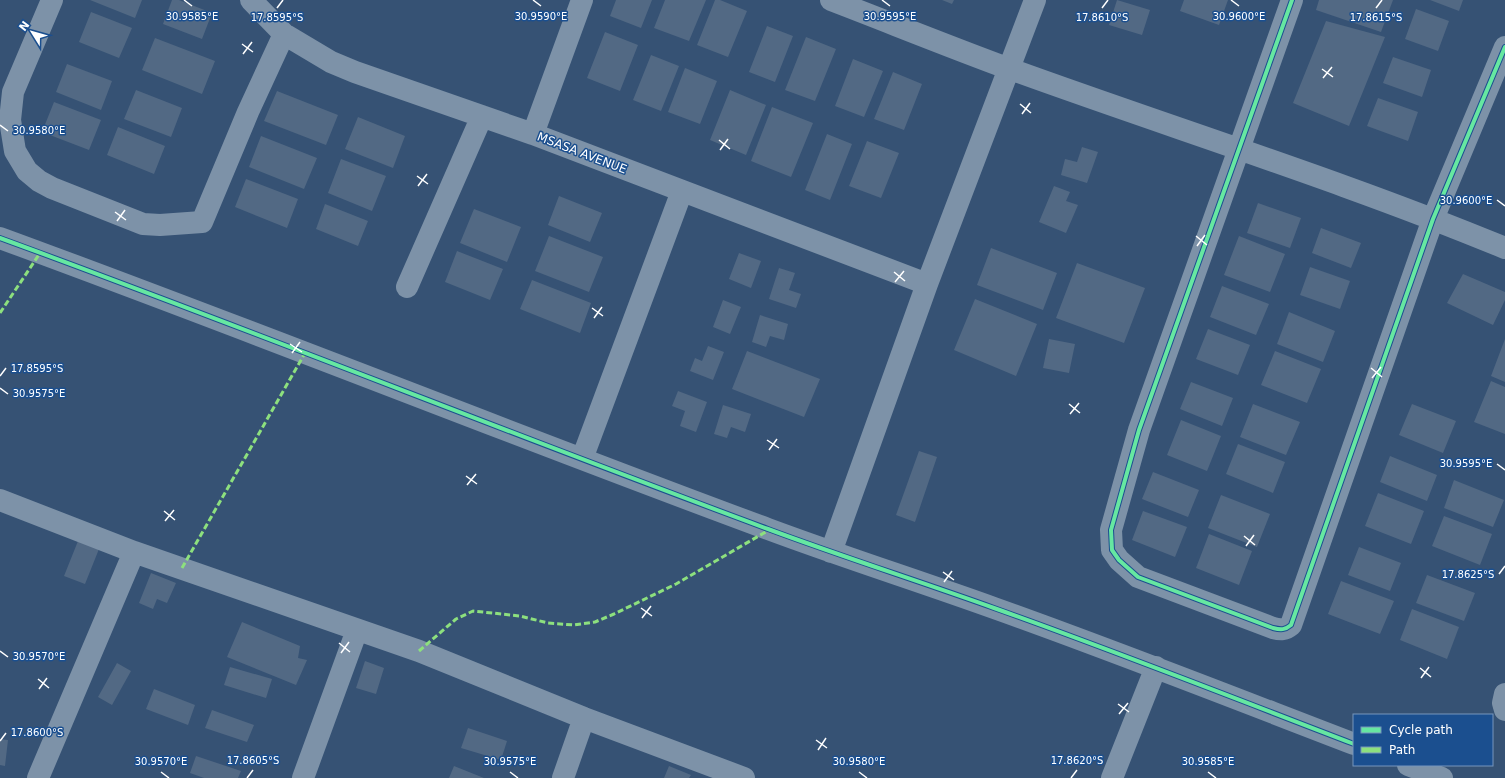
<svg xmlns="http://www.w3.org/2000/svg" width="1505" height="778" viewBox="0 0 1505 778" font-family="'DejaVu Sans',sans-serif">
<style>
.building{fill:#526984}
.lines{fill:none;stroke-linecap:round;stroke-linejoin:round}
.minor{stroke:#7d92a8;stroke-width:22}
.quiet{stroke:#8de07e;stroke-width:3;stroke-dasharray:6 3;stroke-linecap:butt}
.cycleway-casing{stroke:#1b4f8f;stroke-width:6}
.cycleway{stroke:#66e7a1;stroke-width:4}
.ticks{fill:none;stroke:#fff;stroke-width:1.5}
.labels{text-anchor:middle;stroke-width:3;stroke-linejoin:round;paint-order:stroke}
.street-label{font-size:12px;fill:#fff;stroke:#1b4f8f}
.ticks-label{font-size:10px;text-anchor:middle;fill:#fff;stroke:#1b4f8f;stroke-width:3;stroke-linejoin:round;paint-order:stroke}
</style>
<rect width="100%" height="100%" fill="#365274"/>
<!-- building -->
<path class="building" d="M90,0H142L135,18Z
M172,0H179L212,13L202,39L163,24Z
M616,0H652L641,28L610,16Z
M665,0H706L689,41L654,28Z
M715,0H720L747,11L728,57L697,45Z
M942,0H954L952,4Z
M1117,0L1150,10L1142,35L1109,25Z
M1184,0H1228L1219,25L1180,11Z
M1319,0H1393L1381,32L1316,10Z
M1430,0H1463L1459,11Z
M1416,9L1449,21L1438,51L1405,39Z
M91,12L132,28L119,58L79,42Z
M1326,21L1385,37L1349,126L1293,103Z
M767,26L793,36L775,82L749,72Z
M605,32L638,45L620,91L587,78Z
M806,37L836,49L815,101L785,90Z
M155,38L215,61L202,94L142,70Z
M651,55L679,66L661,111L633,100Z
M1393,57L1431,70L1422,97L1383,83Z
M853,59L883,71L864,117L835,106Z
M67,64L112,81L101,110L56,92Z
M685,68L717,81L700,124L668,112Z
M893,72L922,84L904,130L874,119Z
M136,90L182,108L171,137L124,119Z
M730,90L766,105L746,155L710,140Z
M277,91L338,115L326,145L264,121Z
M1378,98L1418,112L1408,141L1367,126Z
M54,102L101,120L89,150L42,132Z
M772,107L813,123L791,177L751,161Z
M358,117L405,136L393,168L345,149Z
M118,127L165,146L154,174L107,155Z
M827,134L852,144L830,200L805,190Z
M261,136L317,158L304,189L249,167Z
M867,141L899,153L881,198L849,186Z
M1082,147L1098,152L1087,183L1061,175L1065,159L1077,162Z
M341,159L386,176L372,211L328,193Z
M246,179L298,199L287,228L235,207Z
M1054,186L1070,192L1066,201L1078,205L1066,233L1039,222Z
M559,196L602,213L590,242L548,225Z
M1258,203L1301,218L1290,248L1247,233Z
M325,204L368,221L358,246L316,229Z
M474,209L521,227L507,262L460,243Z
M1321,228L1361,243L1351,268L1312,253Z
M549,236L603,257L589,292L535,271Z
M1239,236L1285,254L1270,292L1224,275Z
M991,248L1057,273L1043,310L977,285Z
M457,251L503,269L490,300L445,282Z
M739,253L761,261L751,288L729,279Z
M1077,263L1145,288L1124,343L1056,318Z
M1310,267L1350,281L1340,309L1300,295Z
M779,268L795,273L789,290L801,294L796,308L769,299Z
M1463,274L1505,292V300L1493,325L1447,303Z
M532,280L591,303L580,333L520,309Z
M1222,286L1269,304L1256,335L1210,317Z
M975,299L1037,324L1016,376L954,350Z
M723,300L741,307L730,334L713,327Z
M1289,312L1335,331L1323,362L1277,344Z
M760,315L788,324L784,340L770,336L766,347L752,342Z
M1208,329L1250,345L1238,375L1196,359Z
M1049,339L1075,344L1069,373L1043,368Z
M1505,339V382L1491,376Z
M708,346L724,352L713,380L690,371L695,358L702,361Z
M747,351L820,379L804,417L732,389Z
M1275,351L1321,369L1307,403L1261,385Z
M1491,381L1505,387V434L1474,422Z
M1191,382L1233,398L1222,426L1180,409Z
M678,391L707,402L696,432L680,426L685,411L672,406Z
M1253,404L1300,422L1286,455L1240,437Z
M1412,404L1456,421L1443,453L1399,435Z
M723,405L751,414L745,432L731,427L727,438L714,434Z
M1181,420L1221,436L1207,471L1167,455Z
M1238,444L1285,462L1273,493L1226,474Z
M919,451L937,457L915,522L896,515Z
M1390,456L1437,475L1427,501L1380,482Z
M1153,472L1199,490L1188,517L1142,499Z
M1454,480L1504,500L1493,527L1444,508Z
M1378,493L1424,511L1411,544L1365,526Z
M1221,495L1270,514L1257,547L1208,528Z
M1143,511L1187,527L1175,557L1132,540Z
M1444,516L1492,534L1480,565L1432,546Z
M1209,534L1252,551L1239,585L1196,568Z
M78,541L99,549L85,584L64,576Z
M1359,547L1401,563L1390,591L1348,575Z
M151,573L176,583L167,603L157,599L153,609L139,603Z
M1427,575L1475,593L1464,621L1416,603Z
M1341,581L1394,601L1380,634L1328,614Z
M1412,609L1459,627L1447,659L1400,640Z
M242,622L300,646L298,658L307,660L296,685L227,657Z
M365,661L384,668L376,694L356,688Z
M117,663L131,671L112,705L98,697Z
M230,667L272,679L266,698L224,685Z
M154,689L195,705L188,725L146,709Z
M212,710L254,725L247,742L205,728Z
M468,728L507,741L501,760L461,748Z
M0,739L8,740L5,766L0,765Z
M196,756L241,771L238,778H204L190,773Z
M454,766L484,778H449Z
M669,766L691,775L689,778H664Z"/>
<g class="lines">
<!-- minor -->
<path class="minor" d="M52,0L13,92L10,120L15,151L27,171L39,181L52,188L143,224L160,225L202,222L248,112L284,34
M251,0L284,34L331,62L355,72L533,134L927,284
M831,0C891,23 950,47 1010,69C1175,129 1343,181 1505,248
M1292,0L1139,430L1111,530L1112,550L1119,560L1138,577L1273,628C1281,630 1285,630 1291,625L1433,219L1505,47
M533,134L582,0
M0,238C257,332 511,434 768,529C843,557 919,581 994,608C1115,651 1234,698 1354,744
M407,287L482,116
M582,459L682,191
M0,500L134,552L419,651L584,718L744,778
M831,552L927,284L1035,0
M1505,694L1503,703L1505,710
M1408,765L1442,778
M38,778L134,552
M303,778L357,630
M563,778L584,718
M1112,778L1156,667"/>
<!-- quiet -->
<path class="quiet" d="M0,313L40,253
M182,568L305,353
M419,651L456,619L473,611L520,616L548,623L574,625L595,622L614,614L676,584L769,530"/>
<defs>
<path id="cycleway" d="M1292,0L1139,430L1111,530L1112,550L1119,560L1138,577L1273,628C1281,630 1285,630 1291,625L1433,219L1505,47
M0,238C257,332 511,434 768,529C843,557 919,581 994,608C1115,651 1234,698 1354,744"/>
</defs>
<!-- cycleway casing -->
<use href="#cycleway" class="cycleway-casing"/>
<!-- cycleway -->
<use href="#cycleway" class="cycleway"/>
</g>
<!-- ticks -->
<path class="ticks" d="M184,0L192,6M533,0L541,6M882,0L890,6M1231,0L1239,6M277,8L283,0M1102,8L1108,0M1376,8L1382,0M242,44L253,52M243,54L252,42M1322,69L1333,77M1323,78L1332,67M1020,104L1031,113M1022,114L1030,103M0,125L8,131M719,140L730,149M720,150L728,139M417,176L428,184M418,186L427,174M1497,200L1505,206M115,212L126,220M117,221L125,210M1196,236L1207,245M1197,246L1205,235M894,272L905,281M895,282L904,271M592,308L603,316M594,318L602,307M290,344L302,352M292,353L300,342M1371,368L1382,377M0,376L6,368M1372,378L1381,367M0,388L8,394M1069,404L1080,413M1070,414L1079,403M767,440L779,448M769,450L777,439M1497,464L1505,470M466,476L477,484M467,485L476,474M164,511L175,520M165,521L174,510M1244,536L1255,545M1246,546L1254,535M943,572L954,580M1499,574L1505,566M944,582L952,571M641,608L652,616M642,618L651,606M339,643L350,652M0,651L8,657M341,653L349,642M1420,668L1431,677M1421,678L1429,667M38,679L49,688M39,689L47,678M1118,704L1129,712M1119,714L1128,703M816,740L827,748M0,741L6,733M818,750L826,738M161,772L169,778M510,772L518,778M859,772L867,778M1208,772L1216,778M247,778L253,770M1071,778L1077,770"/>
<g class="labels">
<!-- street labels -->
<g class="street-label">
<text transform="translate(582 153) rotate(21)" y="4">MSASA AVENUE</text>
</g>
</g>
<g class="ticks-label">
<text x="192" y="20">30.9585°E</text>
<text x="541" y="20">30.9590°E</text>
<text x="890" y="20">30.9595°E</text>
<text x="1239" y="20">30.9600°E</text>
<text x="277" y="21">17.8595°S</text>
<text x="1102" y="21">17.8610°S</text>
<text x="1376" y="21">17.8615°S</text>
<text x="39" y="134">30.9580°E</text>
<text x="1466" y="204">30.9600°E</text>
<text x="37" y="372">17.8595°S</text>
<text x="39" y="397">30.9575°E</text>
<text x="1466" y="467">30.9595°E</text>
<text x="1468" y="578">17.8625°S</text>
<text x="39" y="660">30.9570°E</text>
<text x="37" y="736">17.8600°S</text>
<text x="253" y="764">17.8605°S</text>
<text x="1077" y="764">17.8620°S</text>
<text x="161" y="765">30.9570°E</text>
<text x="510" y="765">30.9575°E</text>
<text x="859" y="765">30.9580°E</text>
<text x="1208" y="765">30.9585°E</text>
</g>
<!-- legend -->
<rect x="1353" y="714" width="140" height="52" fill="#1b4f8f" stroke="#7695bc"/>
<rect x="1361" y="727" width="20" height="6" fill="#66e7a1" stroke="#7695bc"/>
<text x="1389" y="734" font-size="12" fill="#ffffff">Cycle path</text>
<rect x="1361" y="747" width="20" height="6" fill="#8de07e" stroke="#7695bc"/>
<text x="1389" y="754" font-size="12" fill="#ffffff">Path</text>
<!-- north arrow -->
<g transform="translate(32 32) rotate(307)" stroke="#1b4f8f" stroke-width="3" paint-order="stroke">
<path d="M0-3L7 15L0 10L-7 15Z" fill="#ffffff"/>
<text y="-6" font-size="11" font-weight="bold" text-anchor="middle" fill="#ffffff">N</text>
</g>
</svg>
